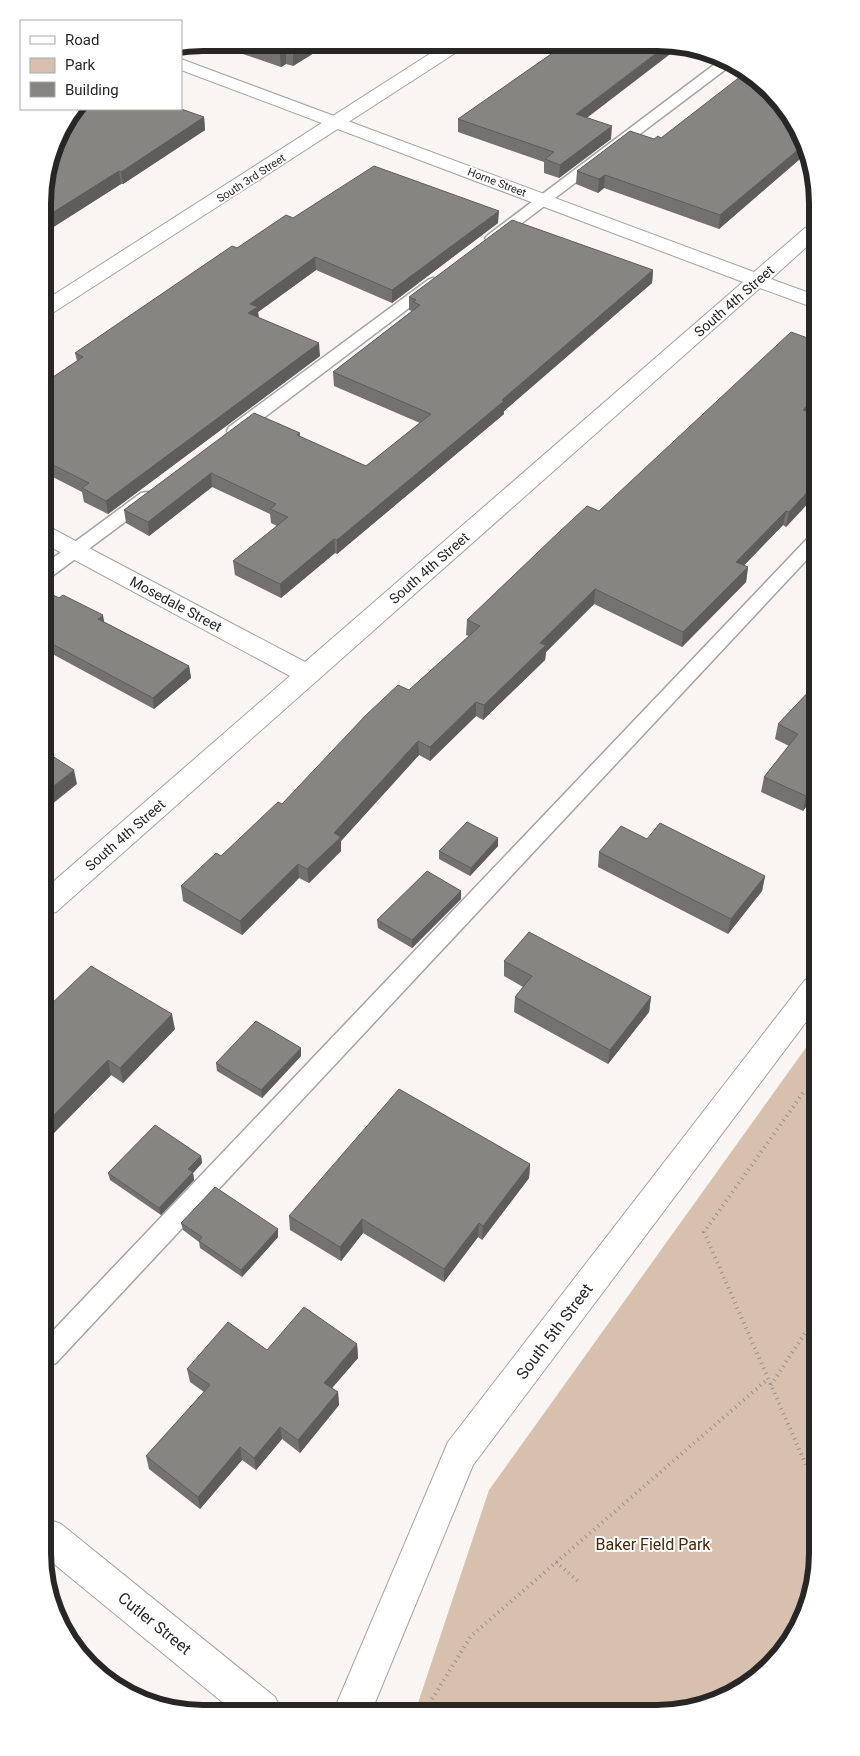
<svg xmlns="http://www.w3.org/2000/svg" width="860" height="1756" viewBox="0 0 860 1756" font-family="Roboto,sans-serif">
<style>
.green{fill:#d8c0af}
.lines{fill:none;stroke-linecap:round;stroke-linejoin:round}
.lane-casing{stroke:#a7a3a1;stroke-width:3}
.street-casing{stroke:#a7a3a1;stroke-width:2}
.secondary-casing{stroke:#a7a3a1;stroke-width:2}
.path{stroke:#949290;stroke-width:4;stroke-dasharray:1 4.5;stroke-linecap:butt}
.lane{fill:#fff;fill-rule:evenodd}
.street{fill:#fff;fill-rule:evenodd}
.secondary{fill:#fff;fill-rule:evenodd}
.wall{fill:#747270}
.shaded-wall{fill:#5e5d5b}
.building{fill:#878582;stroke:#5e5d5b}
.labels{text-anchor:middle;stroke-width:4;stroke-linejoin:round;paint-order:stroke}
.far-street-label{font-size:11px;fill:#282726;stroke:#fff}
.street-label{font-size:14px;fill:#282726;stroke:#fff}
.near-street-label{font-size:16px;fill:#282726;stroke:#fff}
.near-park-label{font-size:16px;fill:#472609;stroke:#fff}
.rim{fill:none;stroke:#282726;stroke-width:6}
</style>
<rect width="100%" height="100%" fill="#f9f5f3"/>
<!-- green -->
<path class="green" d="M815,1035L817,1564L805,1615L778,1659L746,1687L699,1708L416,1709L489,1490Z"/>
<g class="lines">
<defs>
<path id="lane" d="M719,61L730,66L498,241H488L485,238L488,235Z
M433,278L438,280L441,283L438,286L241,435H229L227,431L229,427L428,280Z
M147,492L153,493L156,497L153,501L51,577L45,579V564L141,493Z
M813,537V553L56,1363L47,1367V1337L807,539Z"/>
<path id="street" d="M181,59L754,272L805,228L812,226V242L771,279L812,294V307L760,288L56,912L46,915V888L290,676L45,544V527L53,529L305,662L743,282L181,70Z
M815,977V1010L473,1465L372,1710H334L448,1442L805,980Z
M48,1519L61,1524L275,1697L281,1710H232L48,1559Z"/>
<path id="secondary" d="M445,44H465L463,48L51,314L44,316V301Z"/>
</defs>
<!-- lane casing -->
<use href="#lane" class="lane-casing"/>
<!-- street casing -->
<use href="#street" class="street-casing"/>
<!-- secondary casing -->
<use href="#secondary" class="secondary-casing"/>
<!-- path -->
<path class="path" d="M803,1093L704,1232L817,1490
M771,1385L807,1330
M556,1562L580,1583
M432,1699L471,1636L768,1379"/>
<!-- lane -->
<use href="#lane" class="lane"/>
<!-- street -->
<use href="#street" class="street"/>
<!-- secondary -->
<use href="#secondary" class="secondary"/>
</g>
<!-- wall -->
<path class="wall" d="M211,43H330L293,66L286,64L281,67Z
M204,117L205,130L123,184H121L44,233V182Z
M587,118L611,139L559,178L544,173V162L458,132V119Z
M796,122L808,152L719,229L604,188L598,193L576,184L577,171L654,139L661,138Z
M293,218L498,223L392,303L316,270L258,312L259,318L320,356L108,514L84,502L82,492L45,473L44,383L77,361L75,353L237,248Z
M653,270L652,283L504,411V414L337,554L335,553L281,598L235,575L233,561L277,526L271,523L270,514L212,487L149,536L126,523L124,510L300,433V437L366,466L420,423L334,386L333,372L412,311L409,310V297Z
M813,340V411L811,413L813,414V498L786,527L783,525L744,565L748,567L746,582L682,647L594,604L546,652L545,660L483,720L476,716L430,761L419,755L341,841V851L309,883L299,878L242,935L183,901L181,886L221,856L282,804L409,690L469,636L466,635L467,620L599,511Z
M45,591L189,666L191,678L154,709L45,650Z
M814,686V796L803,811L761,792L764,777L789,746L775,739L778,724Z
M498,838V846L470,876L439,859V851Z
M647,839L765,876L762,891L728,934L598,867L599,852Z
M461,891V899L412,948L378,928L377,920Z
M504,961L651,997L649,1012L608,1064L514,1012L515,997L523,987L504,976Z
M46,1009L175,1029L123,1083L111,1075L47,1140Z
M301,1056L262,1098L217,1071L216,1063Z
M201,1156L202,1163L193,1173L194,1180L161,1215L110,1180L108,1173Z
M530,1164L529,1178L482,1240L478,1237L444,1282L363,1233L341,1261L290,1230L289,1216Z
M181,1223L278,1229V1237L242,1277L200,1248L199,1242L183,1230Z
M357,1344L358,1358L332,1388L338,1392L339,1405L300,1453L282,1439L256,1470L242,1460L200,1509L149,1469L146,1456L204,1392L190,1382L187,1369L267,1350Z"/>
<!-- shaded-wall -->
<path class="shaded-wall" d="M309,43H330L293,66V53Z
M667,45H682L575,127L576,114Z
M286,51V64L281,67L280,54Z
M204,117L205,130L123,184L121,172Z
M612,126L611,139L559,178L560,165Z
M805,144L808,152L719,229L720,215Z
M119,171L121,184L44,233V218Z
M605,175L604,188L598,193L599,179Z
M499,211L498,223L392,303V290Z
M315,257L316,270L258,312L259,320L248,313L250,304Z
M653,270L652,283L504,411V414L337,554V540L502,400Z
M319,343L320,356L108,514L106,501Z
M813,399V411L800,424L803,410Z
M211,473L212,487L149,536L148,522Z
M813,486V498L786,527L789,512Z
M786,511L783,525L734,576L736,562Z
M334,539L335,553L281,598L280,584Z
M748,567L746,582L682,647L683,632Z
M595,589L594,604L546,652L545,660L483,720L484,705L540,643Z
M103,615L105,626L98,619Z
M189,666L191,678L154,709L153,698Z
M476,702V716L430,761V747Z
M418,741L419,755L341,841V851L309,883L307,869L334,833Z
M74,770L77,784L46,809V792Z
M814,785V796L803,811L806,796Z
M498,838V846L470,876L471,868Z
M298,864L299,878L242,935L240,921Z
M765,876L762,891L728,934L731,919Z
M461,891V899L412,948V940Z
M651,997L649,1012L608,1064L610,1050Z
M172,1014L175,1029L123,1083L120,1068Z
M301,1048V1056L262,1098L261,1090Z
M108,1060L111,1075L47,1140V1122Z
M201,1156L202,1163L193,1173L194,1180L161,1215L159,1208L188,1169Z
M530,1164L529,1178L482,1240L483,1226Z
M362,1219L363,1233L341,1261L340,1247Z
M479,1223L478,1237L444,1282V1269Z
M278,1229V1237L242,1277L241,1270Z
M357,1344L358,1358L325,1396L324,1383Z
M338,1392L339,1405L300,1453L298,1440Z
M280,1427L282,1439L256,1470L254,1458Z
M240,1447L242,1460L200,1509L198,1497Z"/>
<!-- building -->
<path class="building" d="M246,43H309L293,53L286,51L280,54Z
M564,45H667L576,114L612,126L560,165L545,159L554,152L458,119Z
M745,73L763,82L796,122L805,144L720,215L605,175L599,179L577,171L630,131L654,139L658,136L661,138Z
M77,109H181L204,117L121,172L119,171L44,218V182L59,132Z
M374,166L499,211L392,290L315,257L250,304L258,307L248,313L319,343L106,501L82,488L89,483L45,461L44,383L83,357L75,353L232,246L237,248L286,215L293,218Z
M512,220L653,270L502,400L504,401L337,540L334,539L280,584L233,561L288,517L270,509L276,504L211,473L148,522L124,510L254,413L300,433L297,435L366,466L431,414L333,372L420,305L413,302L416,300L409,297Z
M791,332L813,340V399L803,410L813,414L812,418L813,419V486L789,512L786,511L736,562L748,567L683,632L595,589L540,643L546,645L484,705L476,702L430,747L418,741L334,833L341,837L307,869L298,864L240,921L181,886L216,853L221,856L278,802L282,804L366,715L398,685L409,690L480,626L467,620L559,532L587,506L599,511Z
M45,591L59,598L63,595L103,615L98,619L189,666L153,698L45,640Z
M814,686V785L806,796L764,777L798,734L778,724Z
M46,752L74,770L46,792Z
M467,822L498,838L471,868L439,851Z
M660,823L765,876L731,919L599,852L621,826L647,839Z
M427,871L461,891L412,940L377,920Z
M529,932L651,997L610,1050L515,997L532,976L504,961Z
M91,966L172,1014L120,1068L108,1060L47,1122L46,1009Z
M256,1021L301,1048L261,1090L216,1063Z
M399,1089L530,1164L483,1226L479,1223L444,1269L362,1219L340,1247L289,1216Z
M155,1125L201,1156L188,1169L193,1172L159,1208L108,1173Z
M215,1187L278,1229L241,1270L199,1241L202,1237L181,1223Z
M304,1307L357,1344L324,1383L338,1392L298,1440L280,1427L254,1458L240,1447L198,1497L146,1456L210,1385L187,1369L228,1322L267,1350Z"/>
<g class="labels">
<!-- far-street labels -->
<g class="far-street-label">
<text transform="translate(251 178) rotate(-33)" y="4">South 3rd Street</text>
<text transform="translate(497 182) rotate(21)" y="4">Horne Street</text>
</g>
<!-- street labels -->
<g class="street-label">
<text transform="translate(734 301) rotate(-41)" y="5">South 4th Street</text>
<text transform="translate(429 568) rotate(-41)" y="5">South 4th Street</text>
<text transform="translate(176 604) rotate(28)" y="5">Mosedale Street</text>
<text transform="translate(125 835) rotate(-41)" y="5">South 4th Street</text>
</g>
<!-- near-street labels -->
<g class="near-street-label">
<text transform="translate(554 1331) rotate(-53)" y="6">South 5th Street</text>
<text transform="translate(155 1623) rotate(39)" y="6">Cutler Street</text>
</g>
<!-- near-park labels -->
<g class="near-park-label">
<text x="653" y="1550">Baker Field Park</text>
</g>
</g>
<!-- crop -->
<path d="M0 0H860V1756H0ZM203 51H657A152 152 0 0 1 809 203V1553A152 152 0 0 1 657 1705H203A152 152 0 0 1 51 1553V203A152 152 0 0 1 203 51Z" fill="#fff" fill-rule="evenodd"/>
<path class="rim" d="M203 51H657A152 152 0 0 1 809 203V1553A152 152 0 0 1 657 1705H203A152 152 0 0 1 51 1553V203A152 152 0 0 1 203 51Z"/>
<!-- legend -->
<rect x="20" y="20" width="162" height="90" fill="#ffffff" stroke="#a9a9a8"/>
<rect x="30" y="36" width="25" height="8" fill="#ffffff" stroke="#a9a9a8"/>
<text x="65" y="45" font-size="15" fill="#282726">Road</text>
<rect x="30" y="58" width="25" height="15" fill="#d8c0af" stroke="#a9a9a8"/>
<text x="65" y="70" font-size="15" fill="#282726">Park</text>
<rect x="30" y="82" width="25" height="15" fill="#878582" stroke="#a9a9a8"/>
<text x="65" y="95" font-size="15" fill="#282726">Building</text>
</svg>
